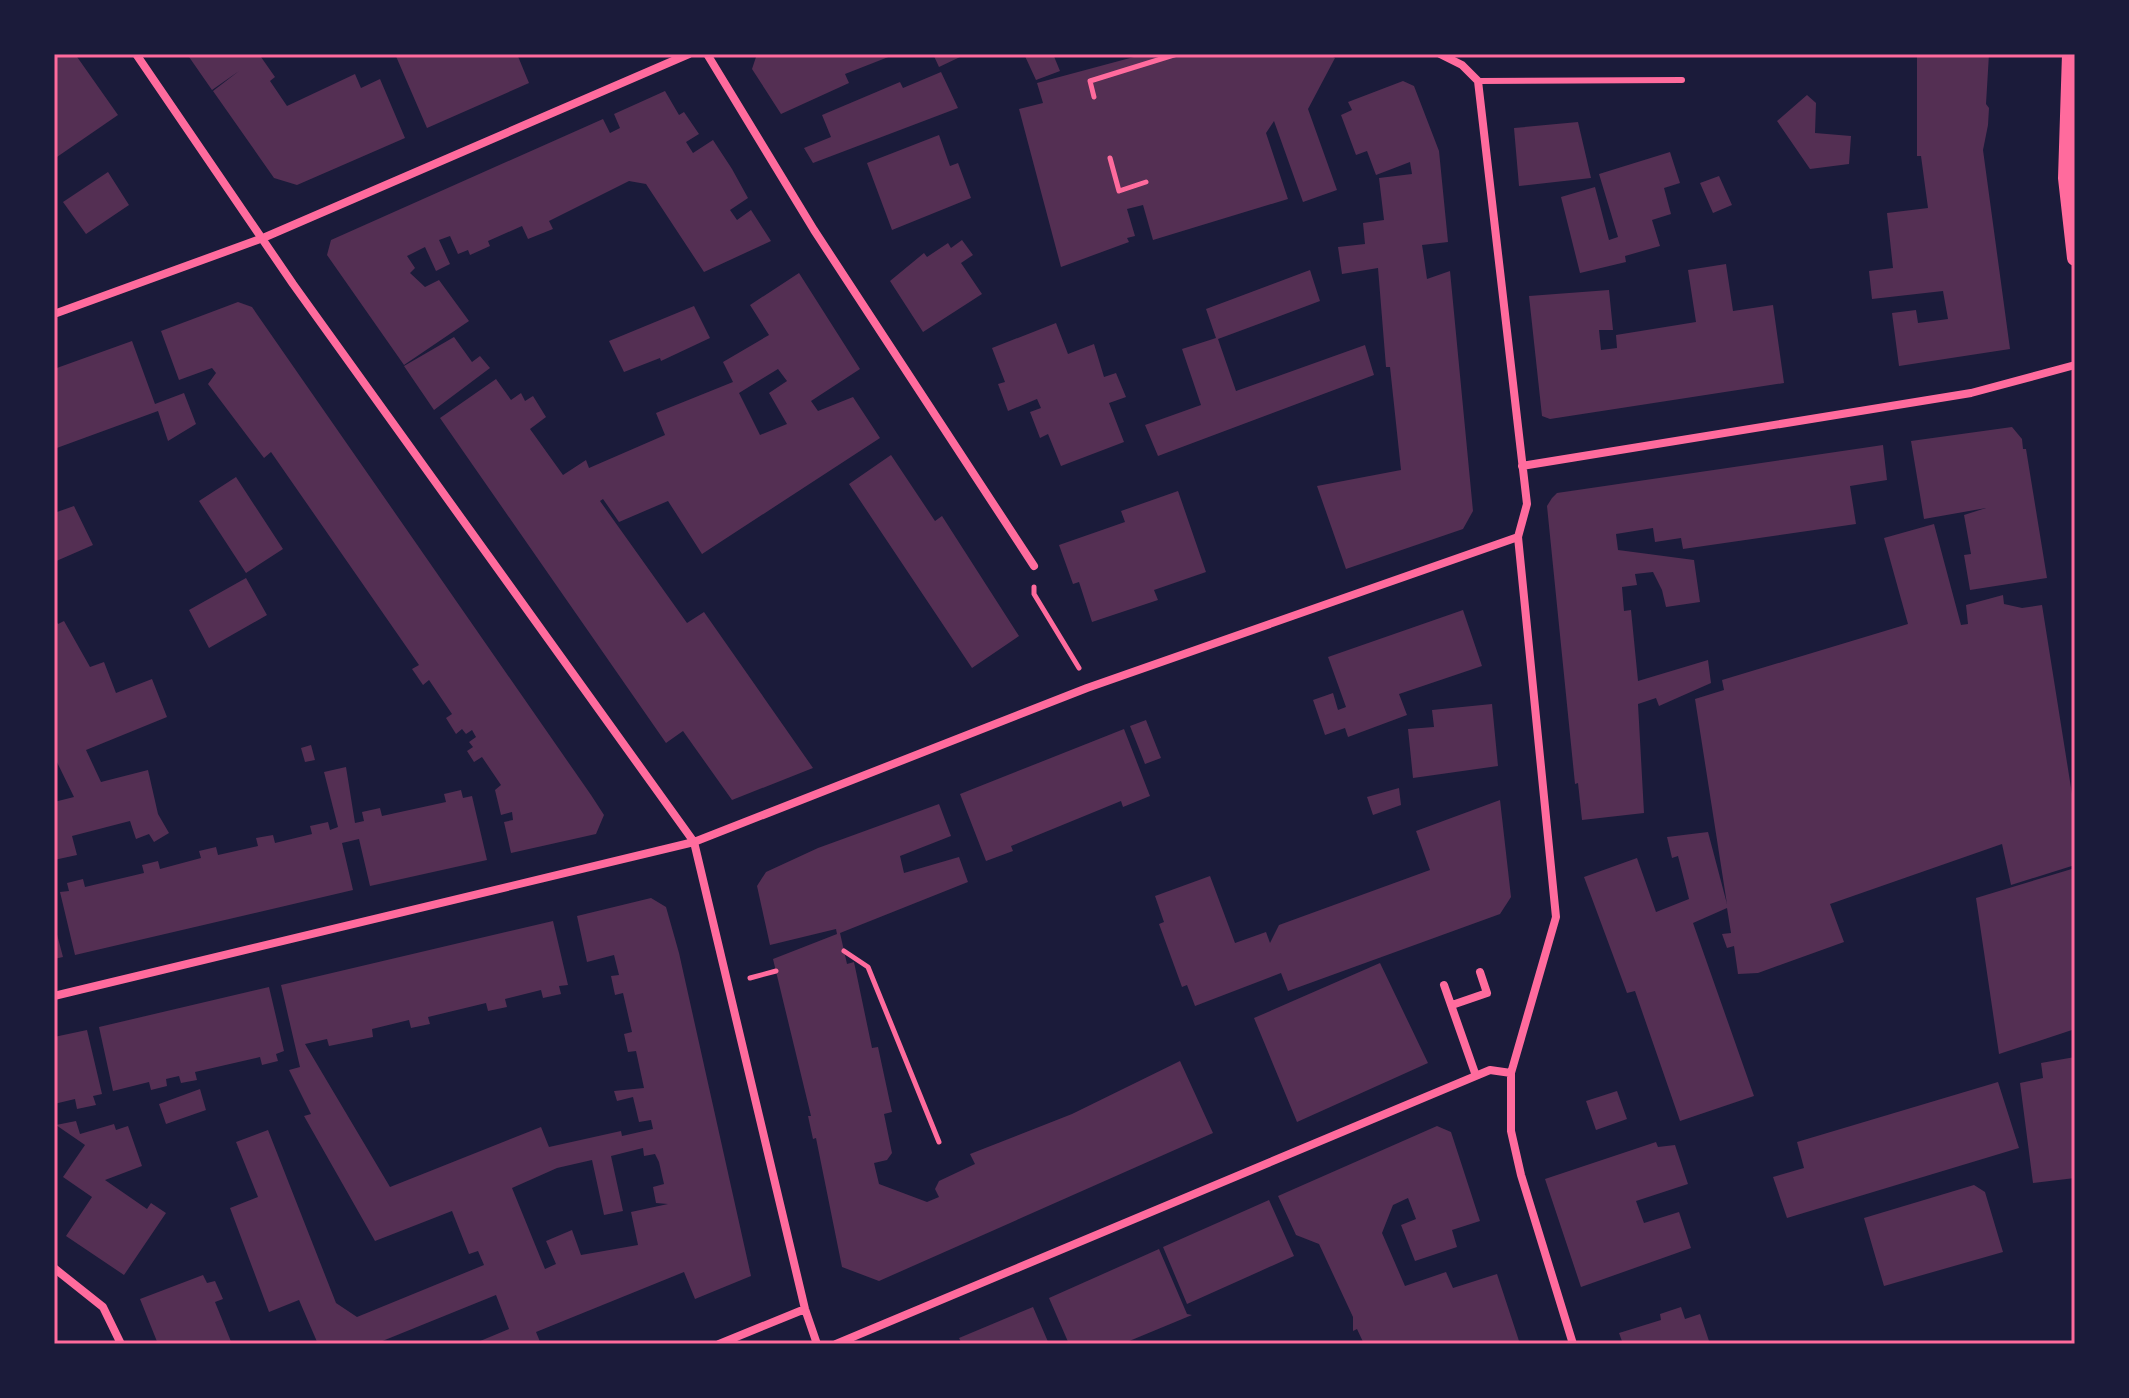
<svg xmlns="http://www.w3.org/2000/svg" width="2129" height="1398" viewBox="0 0 2129 1398" font-family="'Space Grotesk',sans-serif">
<style>
.building{fill:#542f53;fill-rule:evenodd}
.lines{fill:none;stroke-linecap:round;stroke-linejoin:round}
.path{stroke:#ff6b9d;stroke-width:5}
.service{stroke:#ff6b9d;stroke-width:6}
.minor{stroke:#ff6b9d;stroke-width:8}
.secondary{stroke:#ff6b9d;stroke-width:16}
.neatline{fill:none;stroke:#ff6b9d;stroke-width:3}
</style>
<rect width="100%" height="100%" fill="#1b1b3a"/>
<!-- building -->
<path class="building" d="M54,54H75L118,115L54,159Z
M187,54H265L261,57L275,77L270,81L287,106L355,74L361,88L380,79L405,138L297,185L274,178L213,91L239,71L212,90Z
M395,54H517L529,83L427,128Z
M757,54H896L845,74L849,83L781,114L752,69Z
M933,54H959L960,57L939,67Z
M1024,54H1053L1060,71L1036,80Z
M1145,54H1327L1335,58L1308,109L1337,190L1303,202L1274,121L1266,133L1288,199L1153,240L1143,205L1127,209L1135,236L1127,238L1129,242L1061,267L1019,109L1043,103L1037,83Z
M1917,54H1989L1986,104L1989,108L1988,125L1983,150L2010,349L1899,366L1892,313L1916,310L1918,323L1948,319L1943,291L1872,299L1869,271L1893,268L1887,213L1928,208L1921,156H1917Z
M941,72L958,108L813,163L804,148L831,137L822,115L900,82L903,88Z
M1403,81L1414,86L1439,151L1448,242L1422,245L1423,251L1427,279L1450,271L1473,511L1463,529L1346,569L1317,486L1401,470L1390,367H1386L1378,268L1342,274L1338,247L1365,244L1363,223L1384,220L1379,178L1412,174L1410,162L1376,175L1367,151L1356,155L1341,115L1352,110L1348,102Z
M665,91L679,115L684,112L699,134L686,142L693,153L713,140L732,169L748,198L730,210L737,220L751,210L771,241L704,272L646,184L629,181L549,221L553,229L528,239L522,226L488,241L490,246L470,255L468,250L458,254L450,236L439,240L450,264L436,271L425,247L407,256L415,268L410,273L425,287L439,280L469,321L404,365L327,255L331,240L603,119L610,133L620,128L614,114Z
M1807,95L1816,103L1815,133L1851,136L1849,164L1810,169L1777,121Z
M1578,122L1591,178L1519,186L1514,128Z
M939,135L950,166L958,163L971,198L892,230L867,163Z
M1670,152L1680,183L1664,188L1671,214L1652,220L1660,246L1625,256L1626,262L1580,273L1561,197L1595,187L1609,240L1618,237L1599,174Z
M108,172L129,205L86,234L63,202Z
M1719,176L1732,205L1713,213L1700,183Z
M962,240L973,255L961,263L982,294L923,332L890,281L924,253L927,257L948,243L951,248Z
M1726,264L1733,311L1773,305L1784,383L1550,419L1542,416L1529,296L1609,290L1613,330H1599L1601,350L1617,348L1616,335L1696,322L1688,270Z
M1310,270L1320,301L1218,339L1236,391L1365,345L1374,375L1158,456L1145,425L1201,405L1182,349L1216,338L1206,309Z
M799,273L860,369L811,401L818,411L853,397L880,438L702,554L668,501L619,522L603,499L600,501L687,623L704,612L813,768L732,800L683,731L666,743L440,418L496,379L511,400L521,393L525,401L533,396L546,417L530,429L563,475L586,460L589,468L665,435L656,413L733,382L723,362L769,335L750,305ZM778,369L787,381L769,393L787,424L760,435L739,393Z
M238,302L252,307L591,795L604,815L596,834L511,853L504,822L513,820L512,812L501,815L495,790L501,785L482,757L474,762L467,751L473,747L469,742L476,737L472,730L466,734L462,729L456,734L446,718L452,714L429,680L423,685L412,669L419,665L271,452L264,458L208,384L216,373L212,368L179,380L161,331Z
M694,306L710,338L661,361L660,358L624,372L609,341Z
M1056,323L1068,354L1094,344L1104,377L1116,373L1126,397L1109,403L1124,442L1061,466L1048,434L1040,438L1030,412L1041,408L1037,399L1008,411L998,384L1005,382L992,348Z
M454,337L472,362L480,356L490,368L434,410L404,366Z
M132,341L155,404L184,393L196,424L168,441L158,411L54,449V369Z
M2012,427L2022,439L2023,449H2026L2047,578L1970,590L1964,555L1971,554L1964,515L1986,508L1924,519L1911,441Z
M1883,445L1887,480L1850,486L1856,524L1683,549L1681,538L1655,542L1653,528L1616,534L1618,550L1694,560L1700,602L1666,607L1662,590L1653,572L1635,574L1637,585L1622,587L1624,611L1631,610L1638,681L1708,660L1711,683L1659,706L1656,698L1638,704L1644,813L1582,820L1578,783L1575,784L1547,506L1552,498L1557,493Z
M891,455L935,521L942,516L1019,636L972,668L849,484Z
M236,477L283,549L246,573L199,501Z
M1178,491L1206,572L1154,590L1158,600L1092,622L1079,582L1073,584L1059,545L1125,522L1121,511Z
M54,504L57,512L74,506L93,545L54,562Z
M1934,524L1961,625L1968,624L1966,605L2003,595L2004,604L2022,608L2042,605L2075,813V865L2011,885L2002,844L1830,904L1844,942L1758,973L1738,974L1734,946L1727,948L1722,934L1731,933L1727,908L1693,923L1754,1096L1680,1121L1635,991L1627,993L1584,877L1637,858L1656,912L1689,899L1678,856L1672,858L1667,837L1708,832L1727,904L1695,699L1724,690L1722,680L1908,624L1884,538Z
M246,578L267,615L209,648L189,610Z
M1463,610L1482,666L1399,694L1407,715L1348,737L1345,728L1325,735L1313,700L1333,693L1338,710L1346,707L1328,657Z
M54,617L58,624L64,621L90,667L104,662L116,693L152,679L167,717L86,750L101,782L148,770L158,814L169,833L154,842L149,834L136,839L130,821L72,836L77,855L54,860V802L74,797L54,756Z
M1492,704L1498,766L1413,778L1408,729L1434,727L1432,710Z
M1146,720L1161,758L1145,764L1130,726Z
M1124,729L1150,796L1123,807L1121,801L1011,846L1013,851L986,861L960,794Z
M311,745L315,760L305,762L301,748Z
M346,767L355,823L364,821L362,812L380,808L382,816L446,802L444,794L461,790L463,798L472,796L487,860L370,886L359,839L342,843L353,890L75,955L60,892L69,891L67,883L83,879L85,887L144,873L142,865L158,861L160,869L201,858L199,851L216,847L218,855L258,846L256,838L273,835L275,843L312,834L310,826L328,822L330,830L338,827L324,772Z
M1399,788L1401,805L1373,815L1367,797Z
M1500,800L1511,897L1500,914L1288,991L1281,973L1195,1006L1187,985L1182,987L1159,924L1164,922L1155,896L1210,876L1235,943L1266,932L1270,943L1279,925L1430,870L1416,831Z
M939,804L951,836L900,856L904,873L959,857L968,882L840,933L847,964L854,962L872,1048L878,1047L892,1112L884,1114L892,1153L887,1160L874,1163L879,1184L927,1202L939,1197L935,1189L939,1181L975,1164L970,1154L1072,1114L1180,1061L1213,1133L879,1281L842,1267L816,1138L813,1139L808,1116H811L773,959L837,934L836,929L770,945L757,886L766,872L818,848Z
M2075,868V1029L1999,1054L1976,898Z
M651,898L666,907L679,953L751,1276L695,1299L684,1272L536,1332L541,1344H473L509,1329L496,1295L375,1344H318L299,1300L269,1312L230,1208L258,1197L236,1142L268,1130L336,1303L357,1317L484,1265L478,1251L469,1254L452,1211L375,1241L304,1116L311,1114L289,1070L300,1067L281,985L553,921L568,985L559,986L561,994L543,998L541,990L505,999L507,1007L488,1011L486,1003L428,1017L430,1024L411,1028L409,1020L372,1029L373,1037L329,1046L327,1039L305,1044L390,1187L541,1127L549,1147L621,1131L622,1136L653,1129L651,1120L639,1122L633,1097L617,1101L614,1091L644,1088L636,1051L628,1052L624,1034L632,1032L623,993L615,995L611,976L619,975L614,955L587,962L577,916ZM643,1148L644,1156L655,1154L659,1162L664,1184L653,1187L656,1203L668,1204L631,1212L638,1245L581,1255L572,1230L546,1241L556,1264L545,1269L512,1188L557,1168L592,1160L604,1215L623,1211L611,1156Z
M54,923L63,957L54,959Z
M1380,963L1428,1063L1297,1122L1254,1018Z
M269,987L284,1051L276,1054L278,1061L262,1065L260,1057L195,1072L197,1080L181,1083L179,1076L166,1079L167,1086L151,1090L149,1082L113,1091L99,1027Z
M87,1030L102,1094L93,1096L96,1105L77,1109L75,1099L54,1104V1037Z
M2075,1057V1178L2033,1183L2020,1083L2043,1078L2041,1063Z
M1998,1082L2019,1148L1787,1218L1773,1177L1804,1168L1797,1142Z
M200,1089L206,1110L166,1124L159,1104Z
M1617,1091L1627,1119L1596,1130L1586,1101Z
M76,1121L80,1134L114,1124L116,1130L128,1126L142,1166L105,1180L147,1209L151,1203L166,1213L124,1275L66,1236L92,1197L63,1177L85,1145L56,1125Z
M1437,1126L1451,1132L1480,1221L1452,1230L1457,1247L1415,1261L1401,1225L1416,1219L1408,1198L1393,1205L1382,1233L1405,1286L1446,1272L1453,1288L1497,1274L1520,1344H1364L1357,1329L1353,1331V1317L1319,1244L1296,1235L1278,1196Z
M1656,1142L1658,1147L1675,1145L1688,1184L1636,1201L1644,1223L1679,1212L1691,1248L1581,1287L1545,1179Z
M1974,1185L1985,1192L2003,1252L1884,1286L1864,1218Z
M1269,1200L1294,1256L1187,1304L1163,1247Z
M1159,1249L1187,1314L1192,1315L1122,1344H1069L1049,1298Z
M203,1275L207,1283L215,1281L223,1299L215,1302L232,1344H158L140,1299Z
M1033,1307L1049,1344H962L959,1338Z
M1681,1307L1685,1319L1700,1314L1710,1344H1623L1619,1333L1661,1320L1660,1314Z"/>
<g class="lines">
<!-- path -->
<path class="path" d="M1094,97L1090,81L1177,54
M1110,158L1119,191L1146,182
M1034,587V594L1079,668
M844,951L868,967L939,1142
M750,978L776,971"/>
<!-- service -->
<path class="service" d="M1478,81L1682,80"/>
<!-- minor -->
<path class="minor" d="M136,54L293,284L694,842L805,1309L817,1344
M707,54L814,230L1034,566
M1440,54L1462,65L1478,81L1527,504L1518,537L1556,917L1511,1073V1131L1521,1175L1573,1344
M54,314L263,238L689,54
M1522,466L1971,393L2075,365
M1444,985L1476,1076
M54,996L694,842L1087,688L1518,537
M1452,1005L1487,993L1480,972
M54,1268L103,1307L121,1344
M719,1344L805,1309
M836,1344L1490,1070L1511,1073"/>
<!-- secondary -->
<path class="secondary" d="M2070,54L2066,178L2075,258"/>
</g>
<!-- border -->
<rect width="2129" height="1398" fill="none" stroke="#1b1b3a" stroke-width="112"/>
<rect x="56" y="56" width="2017" height="1286" class="neatline"/>
</svg>
